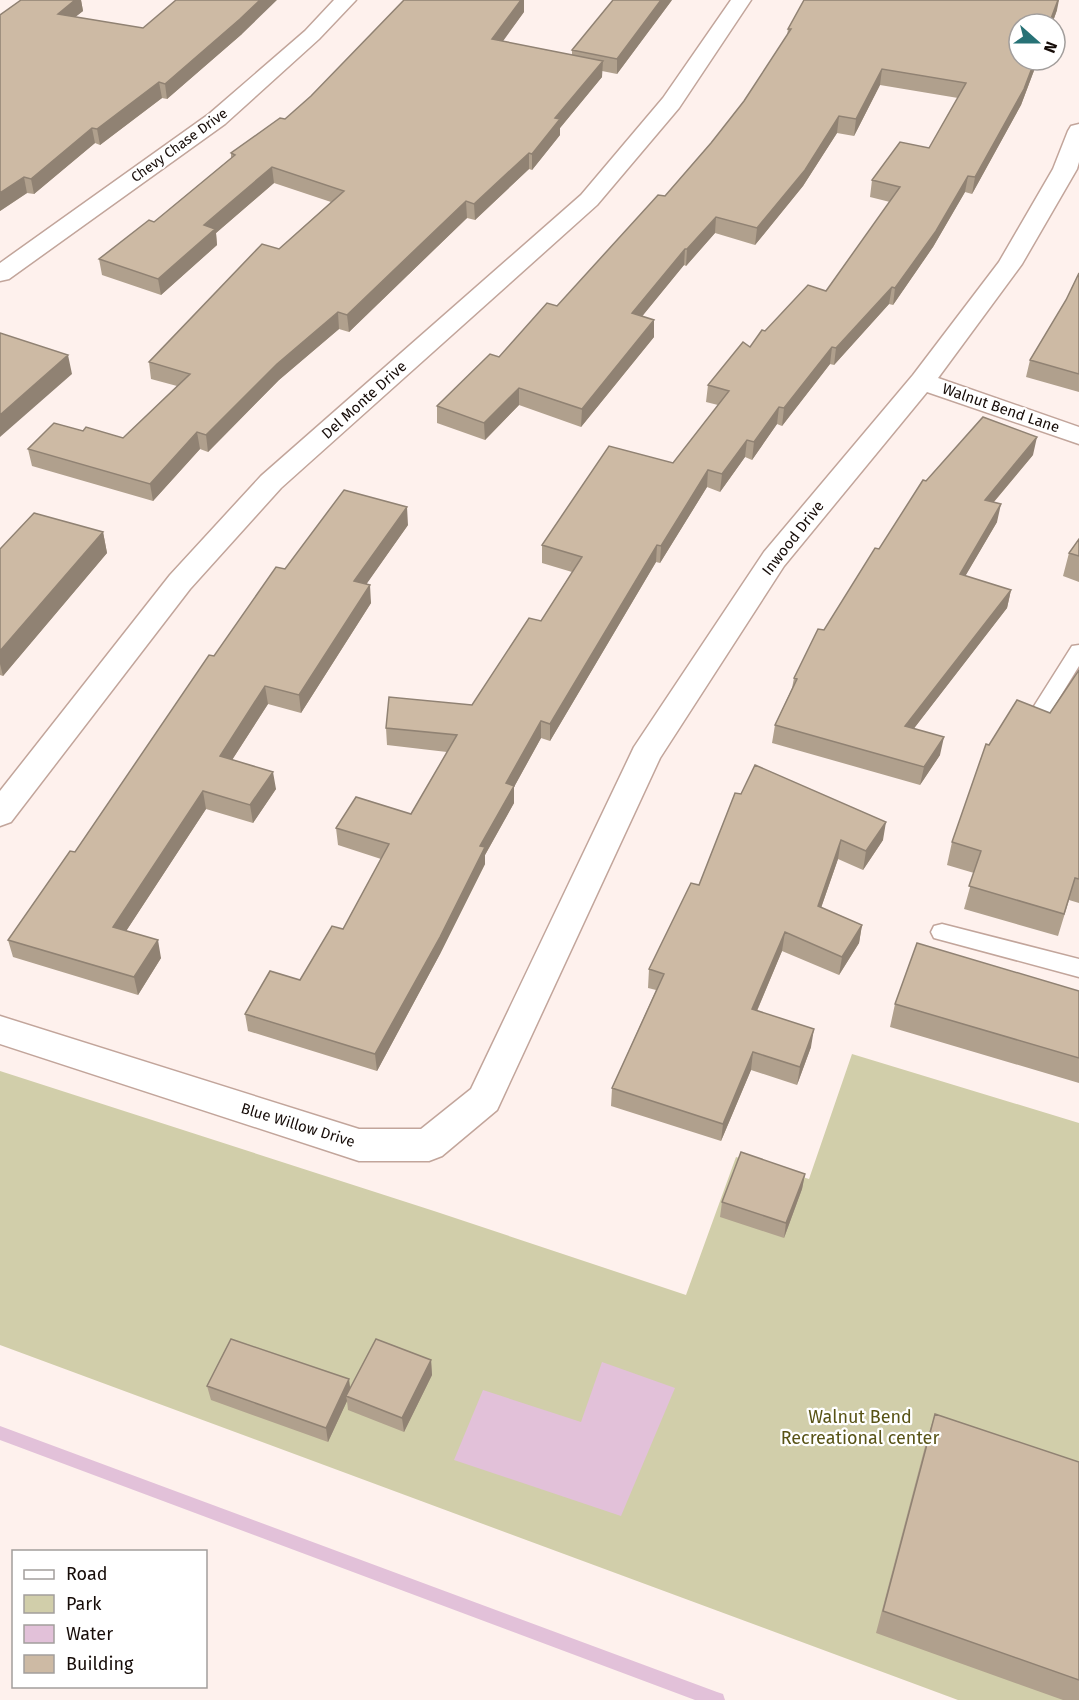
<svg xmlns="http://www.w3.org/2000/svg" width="1079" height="1700" viewBox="0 0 1079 1700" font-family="'Fira Sans',sans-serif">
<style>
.green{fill:#d1ceaa}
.water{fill:#e2c1d9}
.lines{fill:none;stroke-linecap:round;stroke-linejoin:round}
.stream{fill:#e2c1d9;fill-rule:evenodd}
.lane-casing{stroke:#c2a59b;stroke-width:3}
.street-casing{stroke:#c2a59b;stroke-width:3}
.lane{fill:#fff;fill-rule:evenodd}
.street{fill:#fff;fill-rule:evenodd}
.wall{fill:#b0a08d}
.shaded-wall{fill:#908273}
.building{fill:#cdbaa4;stroke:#908273;stroke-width:1.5}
.labels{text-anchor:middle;stroke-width:4.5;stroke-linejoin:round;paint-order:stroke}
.far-street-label{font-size:14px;fill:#160c08;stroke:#fff}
.street-label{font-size:15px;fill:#160c08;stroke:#fff}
.near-park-label{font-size:18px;fill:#585316;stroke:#fff}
</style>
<rect width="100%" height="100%" fill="#fef1ed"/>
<!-- green -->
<path class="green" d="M852,1054L1079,1123V1700H958L0,1345V1071L434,1211L686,1295L736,1157L809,1179Z"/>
<!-- water -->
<path class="water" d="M602,1362L675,1388L621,1516L454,1460L483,1390L581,1422Z"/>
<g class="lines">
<!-- stream -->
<path class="stream" d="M0,1426L717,1692L723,1694L725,1700H695L0,1440Z"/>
<defs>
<path id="lane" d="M1079,645V666L1050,713L1043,715L1036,713L1033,708L1036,703L1072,646Z
M942,924L1079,959V977L934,938L931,932L934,926Z"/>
<path id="street" d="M334,0H356L319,39L225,124L9,279L0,281V263L209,114L305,31Z
M731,0H751L679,108L597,205L281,488L190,589L11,822L0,826V791L170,575L261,476L581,195L663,98Z
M1079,124V162L1077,169L1022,264L938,378L1079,427V444L927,392L784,566L660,758L497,1110L442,1156L429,1161H359L0,1044V1016L359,1129H421L471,1089L634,747L764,552L913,375L999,262L1053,169L1068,131L1071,126Z"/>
</defs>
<!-- lane casing -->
<use href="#lane" class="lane-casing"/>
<!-- street casing -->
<use href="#street" class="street-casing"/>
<!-- lane -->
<use href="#lane" class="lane"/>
<!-- street -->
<use href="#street" class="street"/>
</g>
<!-- wall -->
<path class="wall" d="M21,0H81L83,11L75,17L143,28L242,34L167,99L162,98L100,145L95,143L34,194L27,193L0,211V15Z
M672,0L617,74L602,71V77L560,128V135L532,170L529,169L475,220L467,218L349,332L339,329L279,380L208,452L200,449L153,501L32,466L28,449L83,431L123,438L177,386L151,379L149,362L279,249L331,202L274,183L216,233L217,245L161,295L102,275L99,259L154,222L231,158V153L285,119L524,12L502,41L572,55V50Z
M1057,10L1052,24H1019V60H1038L1021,105L972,194L965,192L933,247L893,305L889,304L834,365L830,364L782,426L777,424L752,460L745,457L720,492L707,487L660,563L656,562L550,741L541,738L514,787V803L485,855V864L440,954L377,1071L248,1031L245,1014L300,980L343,929L381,859L338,845L336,828L411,814L447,752L387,745L386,728L472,705L541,621L572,572L542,563V545L673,463L718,405L706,402L708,385L750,347L765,331L826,291L890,202L870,197L872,180L929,148L958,98L880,85L854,136L837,133L803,186L755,245L715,233L686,266L684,265L642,316L654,337L581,427L519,405L485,440L437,423V406L499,357L557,306L665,196L711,143L744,101L787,36L788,29Z
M1079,273V392L1026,377L1030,360L1066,300Z
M1033,455L994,502L997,522L965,576L1011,590L1007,608L914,728L940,755L920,785L772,743L775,725L792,688L794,678L824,630L879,549Z
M408,525L366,584L371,603L301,713L268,704L232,760L276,789L253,823L206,809L126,931L161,958L138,995L13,957L8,940L75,852L214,656L285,569Z
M103,532L107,553L3,676L0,675V549Z
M1079,539V582L1063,576L1069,553Z
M1079,670V903L1069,900L1058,936L964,909L974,873L947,865L952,842L989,745L1050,713Z
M735,793L883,840L863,870L838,859L821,908L862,925L859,943L839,975L782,951L757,1011L811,1047L797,1085L751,1070L721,1141L611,1106L612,1088L656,990L648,988L649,969L699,885Z
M1079,991V1083L890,1027L895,1004Z
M805,1174L802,1189L784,1238L720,1217L722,1202Z
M431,1360L432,1375L404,1432L348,1410L347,1401L328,1442L211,1400L207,1386L350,1389Z
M935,1414L1079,1462V1700H1063L876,1633L927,1439Z"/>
<!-- shaded-wall -->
<path class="shaded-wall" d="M75,0H81L83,11L60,29L58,14Z
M260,0H277L242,34L167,99L165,84Z
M521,0H524V12L493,55L492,39Z
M661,0H672L617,74V59Z
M1058,0H1059L1057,10L1052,24H1049Z
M1035,60H1038L1021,105L972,194L975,177Z
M603,61L602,77L560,128V135L532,170V154L555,118Z
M882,69L880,85L854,136L856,119Z
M159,82L162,98L100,145L97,129Z
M839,116L837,133L803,186L755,245L757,228Z
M92,128L95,143L34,194L31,179Z
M529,153V169L475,220L474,204Z
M272,167L274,183L216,233L217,245L161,295L158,279L204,225Z
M968,176L965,192L933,247L893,305L895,288Z
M24,177L27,193L0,211V193Z
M466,201L467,218L349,332L347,315Z
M716,217L715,233L686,266L687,249Z
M685,249L684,265L631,330L632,313Z
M892,287L889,304L834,365L836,348Z
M338,312L339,329L279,380L208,452L206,435L277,364Z
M654,320V337L581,427L582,409Z
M832,347L830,364L782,426L784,408Z
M68,355L72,374L0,437V415Z
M519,388V405L485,440L484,423Z
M779,407L777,424L752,460L754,442Z
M197,432L200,449L153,501L150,484Z
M1037,437L1033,455L981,517L985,500Z
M747,440L745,457L720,492L722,474Z
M708,470L707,487L660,563L661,546Z
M1001,504L997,522L956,592L960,574Z
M407,507L408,525L356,599L354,581Z
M103,532L107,553L3,676L0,664V651Z
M657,545L656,562L550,741V724Z
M370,585L371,603L301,713L299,695Z
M1011,590L1007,608L902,744L905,726Z
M265,686L268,704L223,774L220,756Z
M541,721V738L514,787V803L485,855V864L440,954L377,1071L375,1054L480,846L506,783Z
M944,737L940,755L920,785L924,767Z
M273,772L276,789L253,823L250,805Z
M203,791L206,809L117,945L113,927Z
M886,822L883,840L863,870L866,851Z
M841,840L838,859L815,925L818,906Z
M862,925L859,943L839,975L842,957Z
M785,932L782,951L750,1027L752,1009Z
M158,940L161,958L138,995L134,977Z
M814,1029L811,1047L797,1085L800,1067Z
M753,1052L751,1070L721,1141L723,1124Z
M805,1174L802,1189L784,1238L786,1223Z
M431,1360L432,1375L404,1432L402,1418Z
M349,1379L351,1394L346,1396L347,1401L328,1442L326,1428Z"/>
<!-- building -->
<path class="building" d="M21,0H75L58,14L143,28L176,0H260L240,19L165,84L159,82L97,129L92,128L31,179L24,177L0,193V15Z
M404,0H521L492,39L603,61L555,118L560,119L532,154L529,153L474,204L466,201L347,315L338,312L277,364L206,435L197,432L150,484L28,449L54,423L83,431L86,427L123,438L190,374L149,362L262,244L279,249L344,191L272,167L204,225L215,229L158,279L99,259L149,220L154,222L235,155L231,153L280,118L285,119L311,96Z
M613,0H661L617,59L572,50Z
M804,0H1058L1049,24H1019V60H1035L1024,89L975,177L968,176L936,231L895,288L892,287L836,348L832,347L784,408L779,407L754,442L747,440L722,474L708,470L661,546L657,545L550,724L541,721L506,783L514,786L480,846L485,847L440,937L375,1054L245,1014L270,971L300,980L332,926L343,929L389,844L336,828L356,797L411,814L457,735L386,728L389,697L472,705L529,618L541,621L582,557L542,545L609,446L673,463L729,391L708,385L743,342L750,347L762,330L765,331L808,285L826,291L900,187L872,180L900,142L929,148L966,83L882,69L856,119L839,116L805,170L757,228L716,217L687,249H685L632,313L654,320L582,409L519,388L484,423L437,406L490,354L499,357L547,303L557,306L658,195L665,196L711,143L744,101L791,29H788Z
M1079,273V374L1030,360L1066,300Z
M0,333L68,355L0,415Z
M983,417L1037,437L985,500L1001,504L960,574L1011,590L905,726L944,737L924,767L775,725L797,679L794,678L818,629L824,630L875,548L879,549L923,480L926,481Z
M344,490L407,507L354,581L370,585L299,695L265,686L220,756L273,772L250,805L203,791L113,927L158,940L134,977L8,940L70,851L75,852L209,655L214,656L276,567L285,569Z
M34,513L103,532L0,651V549Z
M1079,539V556L1069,553Z
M1079,670V879L1075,878L1064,914L969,886L981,851L952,842L986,744L989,745L1017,700L1050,713Z
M755,765L886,822L866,851L841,840L818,906L862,925L842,957L785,932L752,1009L814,1029L800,1067L753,1052L723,1124L612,1088L664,974L649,969L691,883L699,885L735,793L741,794Z
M917,943L1079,991V1058L895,1004Z
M741,1152L805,1174L786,1223L722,1202Z
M231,1339L349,1379L326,1428L207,1386Z
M376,1339L431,1360L402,1418L346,1396Z
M935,1414L1079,1462V1680L883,1611Z"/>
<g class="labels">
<!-- far-street labels -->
<g class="far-street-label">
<text transform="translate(179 145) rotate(-36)" y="5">Chevy Chase Drive</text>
</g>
<!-- street labels -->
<g class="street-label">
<text transform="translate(364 400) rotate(-42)" y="5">Del Monte Drive</text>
<text transform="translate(1001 408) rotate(19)" y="5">Walnut Bend Lane</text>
<text transform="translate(793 538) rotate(-52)" y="5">Inwood Drive</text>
<text transform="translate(298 1125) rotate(17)" y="5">Blue Willow Drive</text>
</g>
<!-- near-park labels -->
<g class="near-park-label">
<text x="860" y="1423">Walnut Bend<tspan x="860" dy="21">Recreational center</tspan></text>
</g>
</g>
<!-- legend -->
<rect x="12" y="1550" width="195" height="138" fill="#ffffff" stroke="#a29e9c" stroke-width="1.5"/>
<rect x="24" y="1570" width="30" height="9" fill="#ffffff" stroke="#a29e9c" stroke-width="1.5"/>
<text x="66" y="1580" font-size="18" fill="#160c08">Road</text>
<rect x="24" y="1595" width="30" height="18" fill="#d1ceaa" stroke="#a29e9c" stroke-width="1.5"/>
<text x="66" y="1610" font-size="18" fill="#160c08">Park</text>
<rect x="24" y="1625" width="30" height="18" fill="#e2c1d9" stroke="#a29e9c" stroke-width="1.5"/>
<text x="66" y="1640" font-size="18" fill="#160c08">Water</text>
<rect x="24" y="1655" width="30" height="18" fill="#cdbaa4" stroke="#a29e9c" stroke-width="1.5"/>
<text x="66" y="1670" font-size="18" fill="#160c08">Building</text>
<!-- north arrow -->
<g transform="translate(1037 42) rotate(111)"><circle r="28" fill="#ffffff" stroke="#a29e9c" stroke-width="1.5"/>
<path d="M0-4.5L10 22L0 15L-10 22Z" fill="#277276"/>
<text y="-9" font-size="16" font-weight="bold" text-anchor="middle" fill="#160c08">N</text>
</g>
</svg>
